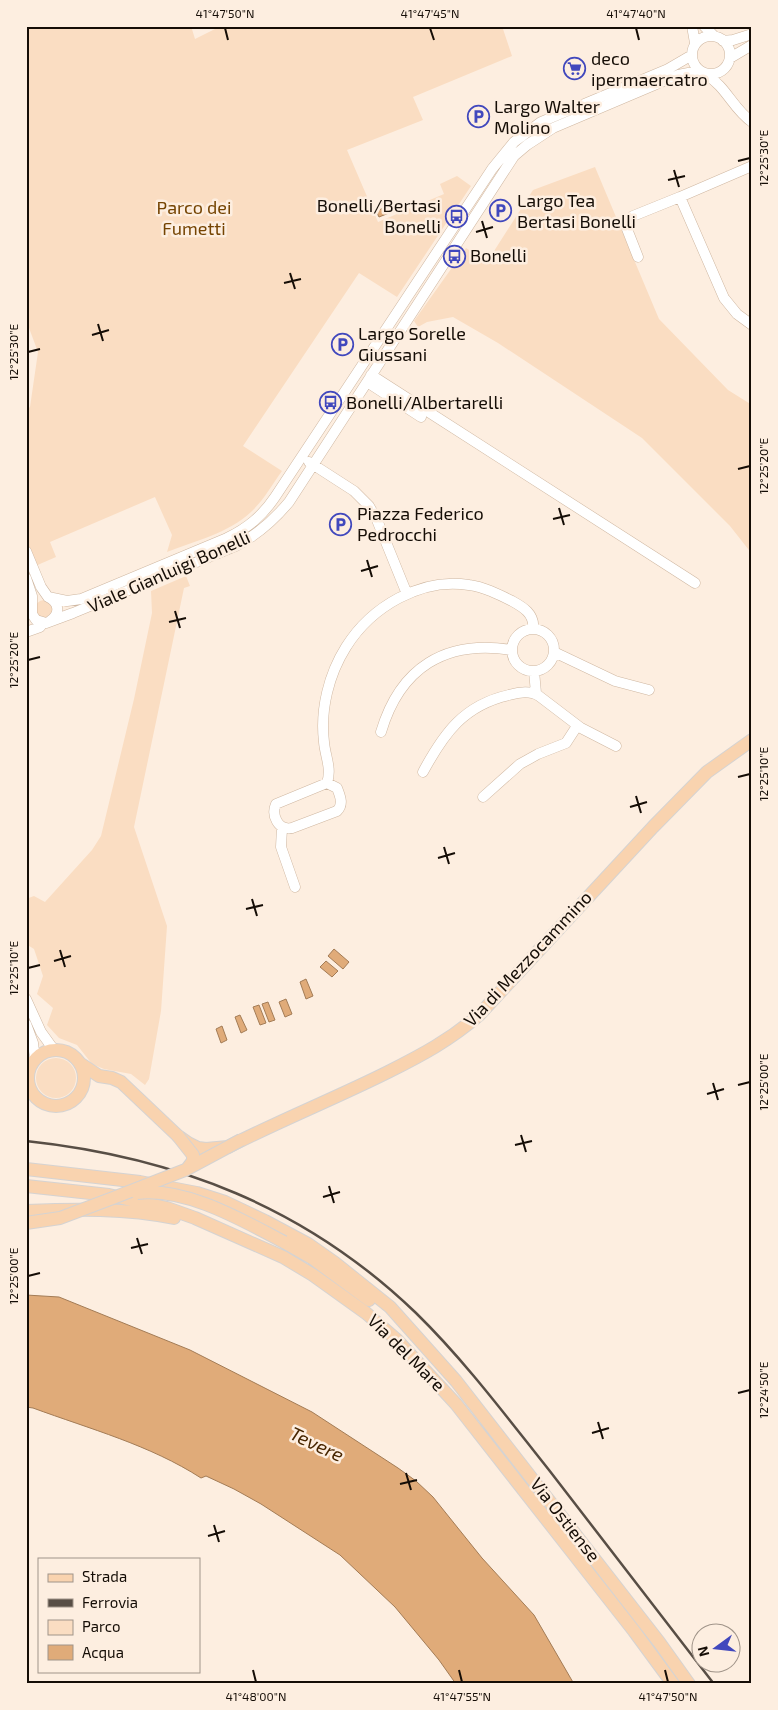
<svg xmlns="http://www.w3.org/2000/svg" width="778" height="1710" viewBox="0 0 778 1710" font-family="'Exo 2',sans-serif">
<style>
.green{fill:#faddc2}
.water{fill:#e0ab79;stroke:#a37c56}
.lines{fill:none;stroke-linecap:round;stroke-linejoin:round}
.minor-casing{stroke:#cfb7a1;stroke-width:11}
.major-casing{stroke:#d5d3d2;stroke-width:14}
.minor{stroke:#fff;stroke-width:10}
.major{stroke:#f9d3af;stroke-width:12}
.rail{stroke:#584e45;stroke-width:2.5}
.major-bridge-casing{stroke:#d5d3d2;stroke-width:14;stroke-linecap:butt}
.major-bridge{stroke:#f9d3af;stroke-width:12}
.ticks{fill:none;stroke:#150d06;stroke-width:2}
.labels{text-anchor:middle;stroke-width:5;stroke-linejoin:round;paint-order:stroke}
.poi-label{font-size:18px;fill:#150d06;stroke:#fdeee0;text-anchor:start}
.park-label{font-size:18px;fill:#754402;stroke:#fdeee0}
.street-label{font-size:18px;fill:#150d06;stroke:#fdeee0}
.water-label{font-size:19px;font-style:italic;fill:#482600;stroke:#fdeee0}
.neatline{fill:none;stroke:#150d06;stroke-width:2}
.ticks-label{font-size:12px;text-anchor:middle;fill:#150d06}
</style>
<rect width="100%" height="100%" fill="#fdeee0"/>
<!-- green -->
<path class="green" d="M26,26H191L195,39L221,26H502L512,56L413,97L423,120L347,150L378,222L444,194L440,184L457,176L471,186L397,297L359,273L243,446L282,471C272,485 263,501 251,512C229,533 195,541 167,552L172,535L155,497L50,542L56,557L26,570V410L30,407L38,352L26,320Z
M595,167L659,319L728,390L752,405V554L730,526L642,438L498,343L453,317L427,322L418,327L414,321L466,248L487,262L533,190Z
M186,576L190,586L184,588L134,827L167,926L161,1011L149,1079L145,1085L131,1074L104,1069L92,1064L77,1045L59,1038L47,1025L53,1008L37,994L43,976L34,949L26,944V899L34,896L45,902L92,850L101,836L134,699L152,613L151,591Z
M35 609a9 9 0 1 1 18 0a9 9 0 1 1-18 0Z
M36 1078a20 20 0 1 1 40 0a20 20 0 1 1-40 0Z"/>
<!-- water -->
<path class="water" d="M391,205L394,211L379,217L376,211Z
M334,949L349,962L343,969L328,956Z
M326,961L338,971L332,977L320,967Z
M306,979L313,996L306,999L300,982Z
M286,999L292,1014L285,1017L279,1002Z
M268,1002L275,1020L269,1022L262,1004Z
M259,1005L266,1023L260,1025L253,1007Z
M240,1015L247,1030L241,1033L235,1017Z
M222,1026L227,1040L221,1043L216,1029Z
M26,1295L59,1297L190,1350L312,1412L398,1468L416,1481L433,1497L482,1558L534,1615L574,1684H456L439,1660L395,1607L340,1555L261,1504L234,1489L206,1476L201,1478C150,1445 90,1429 33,1408L26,1407Z"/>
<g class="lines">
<defs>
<path id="minor" d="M692,26L695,43
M704,26L714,36
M692 55a19 19 0 1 1 38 0a19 19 0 1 1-38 0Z
M723,41L733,40L752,34
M730,58L752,45
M706,75C726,86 733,109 752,122
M752,166L680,197L724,298L737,314L752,325
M638,257L627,229L628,220L633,216L680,197
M371,375L695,583
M367,382L421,417
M309,462L354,491L369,506L377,520L407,594
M26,551L41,587L48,597L67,601L81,599L227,538C248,528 262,516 275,497L492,169L514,142L541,122L668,69L692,55
M26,578L32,596V614L36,620L46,623L73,613L236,546C257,535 274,520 289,502L514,156L527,145L553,128L678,75L699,71
M48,597C59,602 61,614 50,621
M512 650a21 21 0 1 1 42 0a21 21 0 1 1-42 0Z
M26,632L40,627L43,623
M554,652L615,681L649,690
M534,671L536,693
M381,732C400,668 445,639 512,650
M423,772C444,733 464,705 509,695C519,692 530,690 539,696L581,728L616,746
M327,783C332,768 325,756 324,742C320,709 329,674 346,647C371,607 421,577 469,585C484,587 498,594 512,601C523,607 535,614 533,629
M327,783L337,788C340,796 344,804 337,811L292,828C278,831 271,815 276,804Z
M483,797L520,764L538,754L566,743L577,726
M282,828L281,847L295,887
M26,999L41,1032L54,1050
M26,1024L33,1043L35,1059
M26,1092L31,1090"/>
<path id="major" d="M28 1078a28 28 0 1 1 56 0a28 28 0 1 1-56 0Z
M81,1064L99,1076L112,1078L121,1082L178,1136L188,1143L198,1148L206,1149L228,1147C281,1120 336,1098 388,1072C422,1055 450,1040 479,1015L653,827L707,772L752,740
M26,1169L140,1182L197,1193L225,1202L265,1221L308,1244L335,1263L390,1307L456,1381L659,1642L689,1684
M26,1186L109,1195L167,1208L195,1218L283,1257L313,1275L366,1313L397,1340L456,1404L634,1631L673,1684
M26,1211C75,1209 126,1208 174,1218
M284,1242L312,1258L369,1300"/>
</defs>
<!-- minor casing -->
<use href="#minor" class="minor-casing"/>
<!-- major casing -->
<use href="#major" class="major-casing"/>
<!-- minor -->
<use href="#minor" class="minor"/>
<!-- major -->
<use href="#major" class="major"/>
<!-- rail -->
<path class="rail" d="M26,1141C176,1157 306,1207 416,1313C465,1361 506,1416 549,1470C604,1541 659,1612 714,1684"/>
<defs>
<path id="major-bridge" d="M178,1136L193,1155V1161L187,1169
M137,1193C186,1187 242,1220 284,1242
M26,1223L60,1218L113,1198L185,1170L241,1140"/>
</defs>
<!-- major-bridge casing -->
<use href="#major-bridge" class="major-bridge-casing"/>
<!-- major-bridge -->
<use href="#major-bridge" class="major-bridge"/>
</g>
<!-- ticks -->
<path class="ticks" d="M225,28L228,40M430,28L434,40M636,28L639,40M738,161L750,158M674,170L679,187M668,180L685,176M482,221L487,238M476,232L493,227M290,273L295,289M284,283L301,279M98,324L103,341M92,335L109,330M28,352L40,349M738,469L750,466M559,508L564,525M553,519L570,515M367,560L372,577M361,571L378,566M175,611L180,628M169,622L186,618M28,660L40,657M738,777L750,774M636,796L641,813M630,807L647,802M444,847L449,864M438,858L455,853M252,899L257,916M246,909L263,905M60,950L65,967M54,961L71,956M28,968L40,965M713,1083L718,1100M738,1085L750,1082M707,1094L724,1089M521,1135L526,1152M515,1145L532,1141M329,1186L334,1203M323,1197L340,1192M137,1238L142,1254M131,1248L148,1244M28,1276L40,1273M738,1393L750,1390M598,1422L603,1439M592,1433L609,1428M406,1473L411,1490M400,1484L417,1480M214,1525L219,1542M208,1536L225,1531M253,1670L256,1682M459,1670L462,1682M665,1670L668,1682"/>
<!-- icons -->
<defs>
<symbol id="supermarket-ring" viewBox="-11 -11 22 22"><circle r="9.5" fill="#fdeee0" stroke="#4148bd" stroke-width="1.5"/><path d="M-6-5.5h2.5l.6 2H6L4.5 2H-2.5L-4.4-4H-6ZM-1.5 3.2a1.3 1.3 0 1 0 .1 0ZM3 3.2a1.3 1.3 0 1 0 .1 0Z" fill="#4148bd"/></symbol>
<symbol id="parking-ring" viewBox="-11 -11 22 22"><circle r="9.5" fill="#fdeee0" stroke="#4148bd" stroke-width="1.5"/><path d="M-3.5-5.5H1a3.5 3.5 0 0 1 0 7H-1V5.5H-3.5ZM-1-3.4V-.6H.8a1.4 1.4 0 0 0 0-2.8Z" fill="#4148bd"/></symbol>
<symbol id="bus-ring" viewBox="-11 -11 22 22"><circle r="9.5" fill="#fdeee0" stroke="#4148bd" stroke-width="1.5"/><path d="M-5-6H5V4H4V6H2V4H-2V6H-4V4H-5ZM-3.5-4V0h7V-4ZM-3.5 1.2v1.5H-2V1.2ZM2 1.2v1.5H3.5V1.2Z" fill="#4148bd"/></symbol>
</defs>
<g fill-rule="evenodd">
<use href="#supermarket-ring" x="562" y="56" width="25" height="25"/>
<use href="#parking-ring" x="466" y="104" width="25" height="25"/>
<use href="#parking-ring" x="488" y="198" width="25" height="25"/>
<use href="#bus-ring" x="444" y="204" width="25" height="25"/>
<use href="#bus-ring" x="442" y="244" width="25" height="25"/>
<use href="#parking-ring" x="330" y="332" width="25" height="25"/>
<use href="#bus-ring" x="318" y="390" width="25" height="25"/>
<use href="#parking-ring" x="328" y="512" width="25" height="25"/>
</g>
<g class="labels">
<!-- poi labels -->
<g class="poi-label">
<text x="591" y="65">deco<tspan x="591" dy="21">ipermaercatro</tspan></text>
<text x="494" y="113">Largo Walter<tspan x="494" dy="21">Molino</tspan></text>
<text x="517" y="207">Largo Tea<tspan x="517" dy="21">Bertasi Bonelli</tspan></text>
<text x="441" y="212" text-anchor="end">Bonelli/Bertasi<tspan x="441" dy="21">Bonelli</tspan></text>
<text x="470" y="262">Bonelli</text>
<text x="358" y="340">Largo Sorelle<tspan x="358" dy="21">Giussani</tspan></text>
<text x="346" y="409">Bonelli/Albertarelli</text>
<text x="357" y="520">Piazza Federico<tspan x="357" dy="21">Pedrocchi</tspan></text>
</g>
<!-- park labels -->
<g class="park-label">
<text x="194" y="214">Parco dei<tspan x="194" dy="21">Fumetti</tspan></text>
</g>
<!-- street labels -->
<g class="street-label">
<text transform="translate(169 572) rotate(-24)" y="6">Viale Gianluigi Bonelli</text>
<text transform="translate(528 959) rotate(-47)" y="6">Via di Mezzocammino</text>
<text transform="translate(406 1353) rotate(45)" y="6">Via del Mare</text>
<text transform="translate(565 1520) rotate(52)" y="6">Via Ostiense</text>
</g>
<!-- water labels -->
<g class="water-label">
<text transform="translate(317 1444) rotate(25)" y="7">Tevere</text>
</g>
</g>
<!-- border -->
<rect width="778" height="1710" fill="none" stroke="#fdeee0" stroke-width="55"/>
<!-- legend -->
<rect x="38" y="1558" width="162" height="115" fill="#fdeee0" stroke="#a09489"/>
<rect x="48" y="1574" width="25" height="8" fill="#f9d3af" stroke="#a09489"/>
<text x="82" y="1582" font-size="15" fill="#150d06">Strada</text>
<rect x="48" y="1599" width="25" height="8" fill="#584e45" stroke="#a09489"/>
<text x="82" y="1608" font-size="15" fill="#150d06">Ferrovia</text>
<rect x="48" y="1620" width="25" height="15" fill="#faddc2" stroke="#a09489"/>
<text x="82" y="1632" font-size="15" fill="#150d06">Parco</text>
<rect x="48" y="1645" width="25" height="15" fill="#e0ab79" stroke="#a09489"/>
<text x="82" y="1658" font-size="15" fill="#150d06">Acqua</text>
<!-- north arrow -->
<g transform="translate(716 1648) rotate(255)"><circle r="24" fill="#fdeee0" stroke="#a09489"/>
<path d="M0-4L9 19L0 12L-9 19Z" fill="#4148bd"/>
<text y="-8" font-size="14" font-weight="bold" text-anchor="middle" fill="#150d06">N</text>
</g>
<rect x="28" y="28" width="722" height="1654" class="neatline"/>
<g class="ticks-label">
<text x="225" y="18">41°47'50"N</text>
<text x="430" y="18">41°47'45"N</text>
<text x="636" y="18">41°47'40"N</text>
<text transform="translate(764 158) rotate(-90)" y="4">12°25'30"E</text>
<text transform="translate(14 352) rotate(-90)" y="4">12°25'30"E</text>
<text transform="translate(764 466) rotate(-90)" y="4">12°25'20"E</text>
<text transform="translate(14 660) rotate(-90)" y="4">12°25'20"E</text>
<text transform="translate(764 774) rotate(-90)" y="4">12°25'10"E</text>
<text transform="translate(14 968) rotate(-90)" y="4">12°25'10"E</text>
<text transform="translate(764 1082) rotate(-90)" y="4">12°25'00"E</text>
<text transform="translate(14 1276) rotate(-90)" y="4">12°25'00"E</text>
<text transform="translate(764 1390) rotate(-90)" y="4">12°24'50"E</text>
<text x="256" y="1701">41°48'00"N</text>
<text x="462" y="1701">41°47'55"N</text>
<text x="668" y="1701">41°47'50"N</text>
</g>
</svg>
